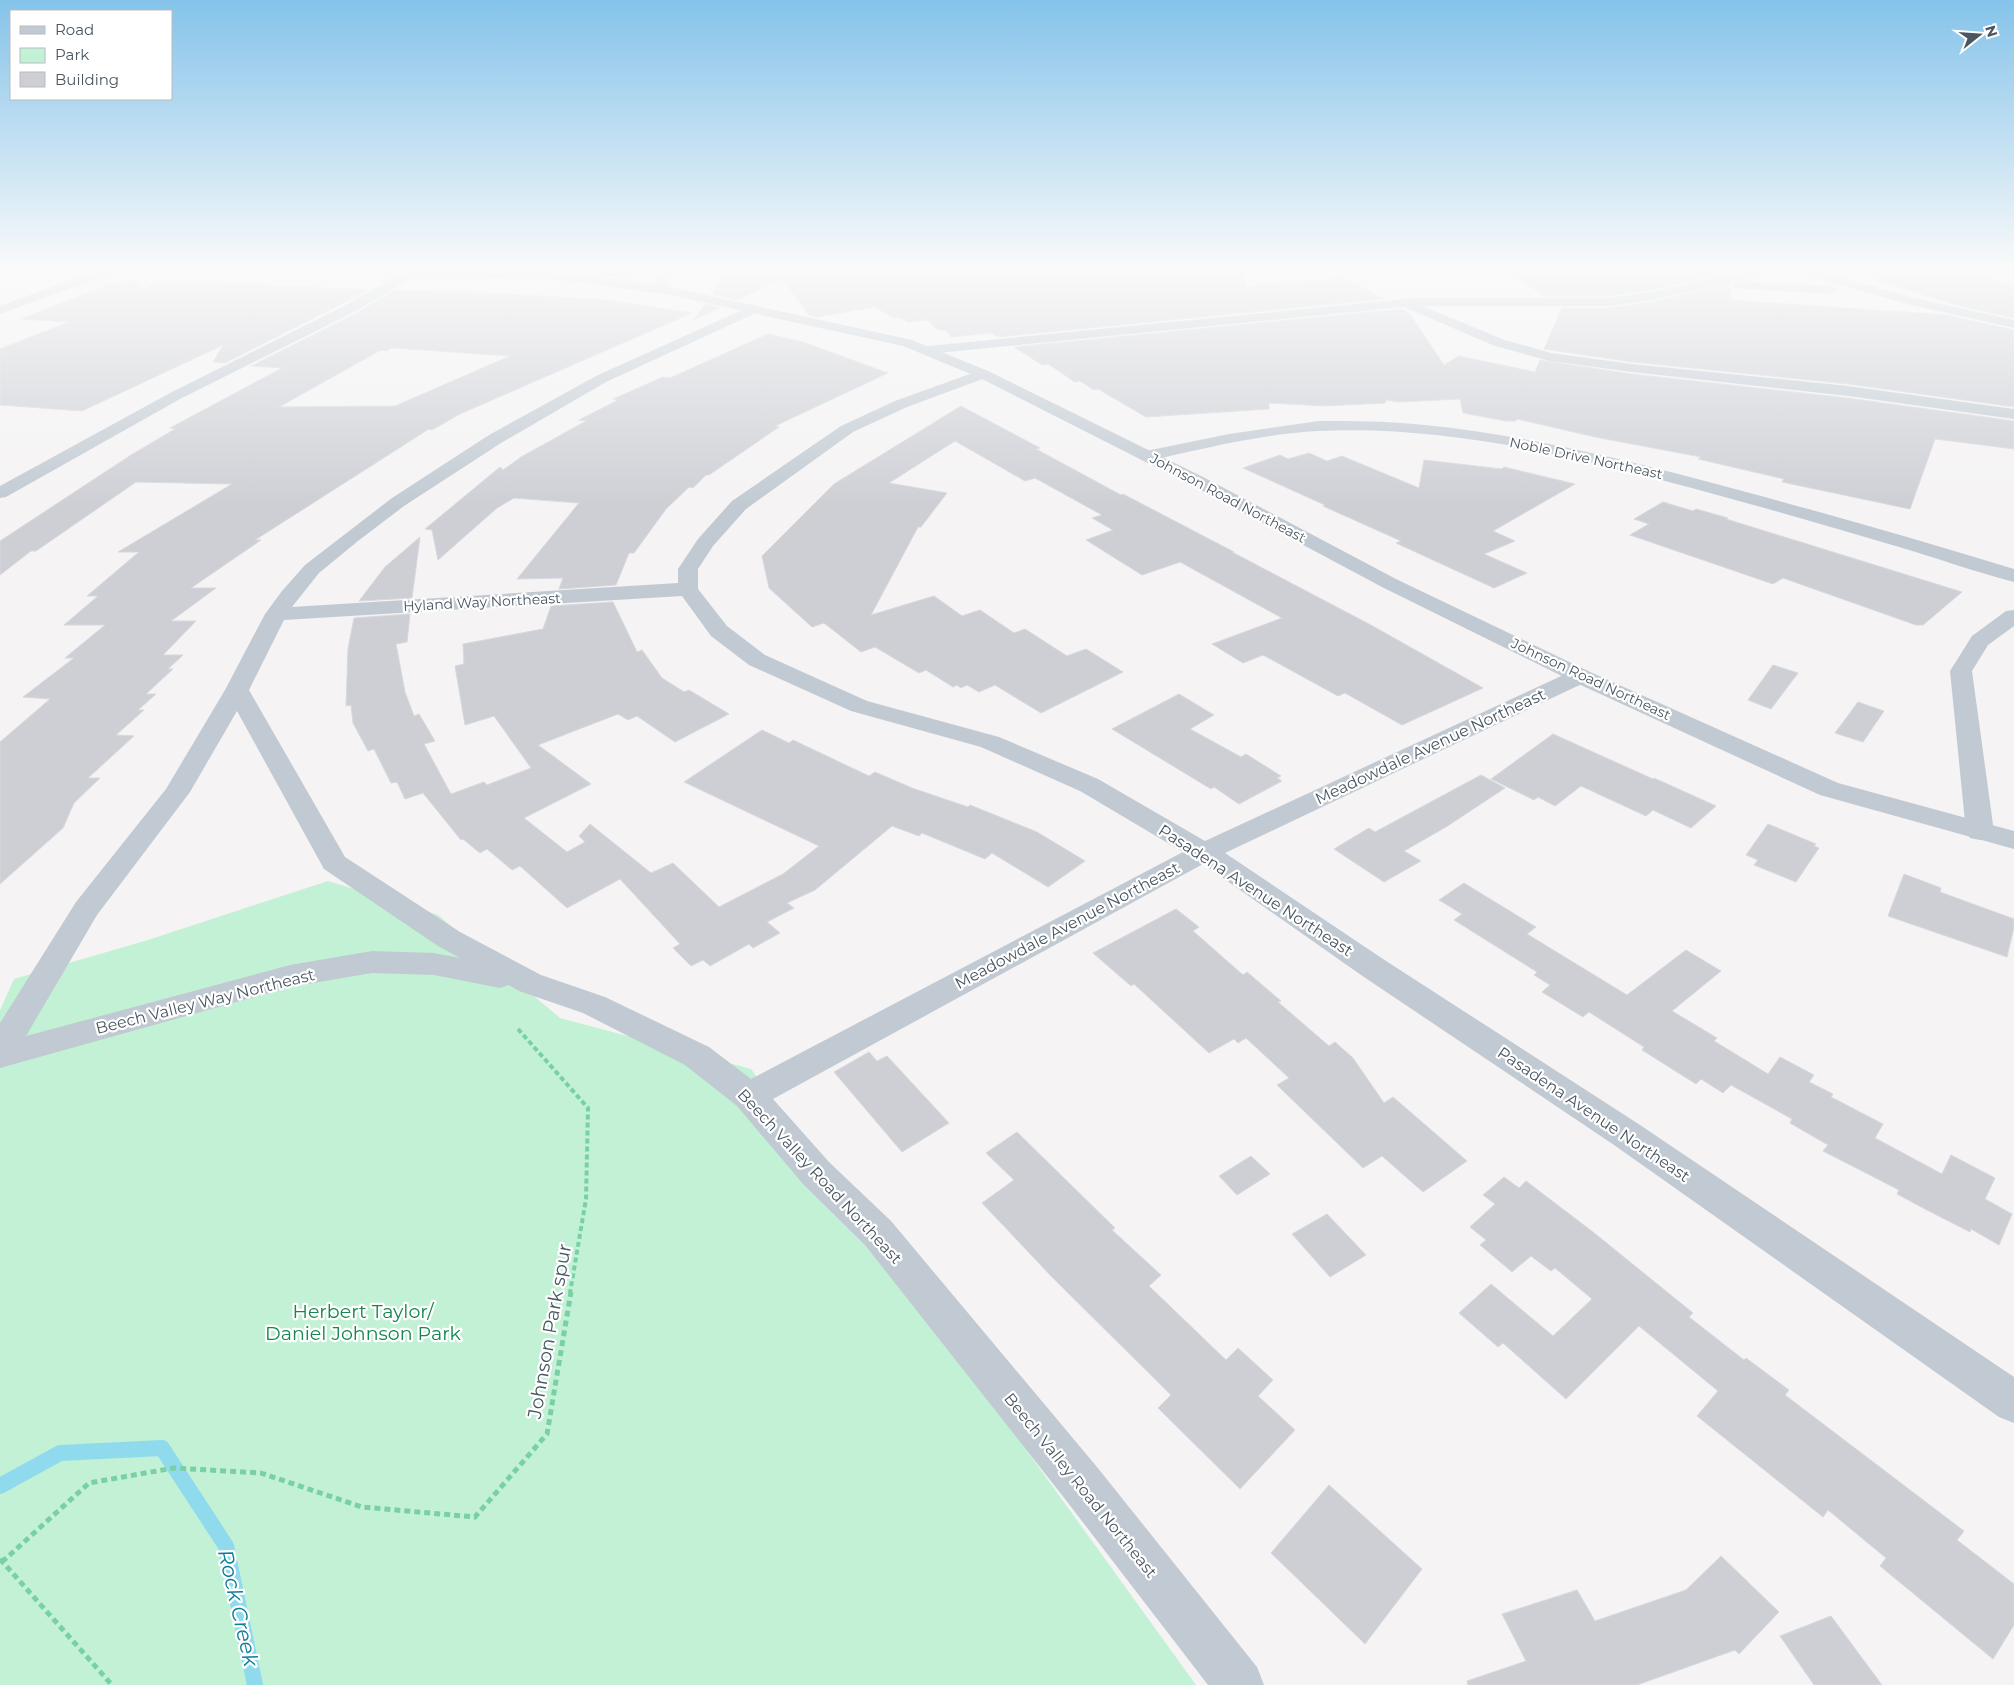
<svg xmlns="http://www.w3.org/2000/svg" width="2014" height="1685" viewBox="0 0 2014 1685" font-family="Montserrat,sans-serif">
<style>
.green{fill:#c3f1d5}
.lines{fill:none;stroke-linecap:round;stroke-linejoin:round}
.stream{stroke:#90daee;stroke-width:16}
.building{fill:#cdcfd5;stroke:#d7d9de;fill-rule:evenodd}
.path-far1{stroke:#7ad0a6;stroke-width:4;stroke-dasharray:5 3;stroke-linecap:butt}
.path{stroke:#7ad0a6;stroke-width:5;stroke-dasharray:6 4;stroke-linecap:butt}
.minor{fill:#c1cad2;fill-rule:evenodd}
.tertiary{fill:#c1cad2;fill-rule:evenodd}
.labels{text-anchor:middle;stroke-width:4.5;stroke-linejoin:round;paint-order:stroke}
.far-street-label{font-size:14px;fill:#4a5661;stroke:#fff}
.street-label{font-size:16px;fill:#4a5661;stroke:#fff}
.near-park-label{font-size:19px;fill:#17864f;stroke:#fff}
.near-street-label{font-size:19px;fill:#4a5661;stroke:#fff}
.near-water-label{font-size:21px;font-style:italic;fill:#0c7c9b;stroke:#fff}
</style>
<rect width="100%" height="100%" fill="#f5f3f3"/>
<!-- green -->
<path class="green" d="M328,881L438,915L560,1018L751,1069L1196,1685H0V1010L14,979L148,940Z"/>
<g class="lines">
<!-- stream -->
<path class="stream" d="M0,1486L60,1453L162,1448L226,1546L255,1685"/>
</g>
<!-- building -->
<path class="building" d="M776,271H1245L1246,286L1345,278L1384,299L998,337L991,333L951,337L946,331L936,329L928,320L908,322L898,317L894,318L875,307L817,317L809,315L782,279L737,300L712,294L725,276L730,274H778Z
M1505,271H1730V272L1652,290L1609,296H1545Z
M1871,271H1970L2014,287V318L1959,306L1870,278Z
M136,280L143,290L157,282H204L369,290L225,363L213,362L223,345L82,411L0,405V349L69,322L21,319L110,284Z
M1729,284L1731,300L1947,315L2014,330V407L1848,384L1632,362L1544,349L1562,308H1609L1652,302Z
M394,290L491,293L607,300L692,313L460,414L432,430L429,429L255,540H261L191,588H216L171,621H196L163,655H183L168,669H173L146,694H156L138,710H144L116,735L134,736L88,778H100L74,803L63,828L0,884V742L50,699L23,697L74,658H65L105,625H64L98,596H87L139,552H118L232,484L136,482L36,551H31L0,575V541L131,455L175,429L170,428L282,368L251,366L357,313ZM392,348L510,356L395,406L279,407L381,350L386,351Z
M705,304L720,308L694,320Z
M1402,309L1409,313L1444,365L1459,356L1535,372L1540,360L1632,374L1848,398L2014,421V449L1935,439L1910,509L1782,482L1784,479L1698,459L1701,457L1595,437L1517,419L1516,421H1506L1463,413L1460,399L1398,402L1386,400L1385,403L1323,406L1269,403V409L1146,417L1098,389L1094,390L1080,381L1075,382L1048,364L1042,365L1014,347Z
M768,334L803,342L888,373L775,426L779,427L709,475H706L693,488L689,487L666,509L634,553H629L616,585L559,589L563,578L517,579L579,503L514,498L497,508L438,560L432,530L425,529L500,467L503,470L521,457L586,421L579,420L618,400L613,399L663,377L670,378Z
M961,406L1040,448L1036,449L1121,495L1123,494L1234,552H1232L1369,624L1483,688L1402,725L1345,693L1338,696L1263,655L1243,663L1212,644L1282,618L1180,562L1142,575L1086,540L1113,530L1092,518L1102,515L1035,478L1025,481L955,441L889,483L947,493L921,527H918L871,615L934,596L962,616L980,610L1014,633L1025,629L1067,656L1086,649L1123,672L1041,713L995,685L979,692L967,685L961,688L957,685L953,687L926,670L919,673L875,647L861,652L824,623L812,627L769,588L762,556L834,484Z
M1309,453L1327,461L1342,456L1419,488L1424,460L1502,469L1504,467L1575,484L1493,531L1515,541L1484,554L1527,573L1494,588L1396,543L1401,541L1323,506L1325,505L1243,468L1280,455L1288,459Z
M1663,502L1693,511L1696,509L1728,518L1726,519L1962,592L1923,625H1916L1783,578L1773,584L1630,535L1649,524L1634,519Z
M420,537L412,598L359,601L385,567Z
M613,602L637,652L642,650L662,678L684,692L689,690L729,714L675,742L637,716L628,720L618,714L538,745L591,784L524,818L567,852L585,842L579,836L590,824L651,873L673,863L719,907L783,874L819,846L684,782L762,730L789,743L793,740L869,776L875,772L912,788L968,807L970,805L1037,832L1085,861L1048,887L992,853L985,859L922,833L919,836L892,826L815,890L787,903L794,908L767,922L780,933L753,948L749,944L710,966L703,960L691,966L673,948L680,944L620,879L567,908L520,866L512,870L487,849L480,853L463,839L461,840L423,793L405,799L397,782L391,783L374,749L368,751L353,723L351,705L346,706L348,649L354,618L410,614L407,642L396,644L405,692L414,716L419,714L435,741L424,744L451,794L484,782L487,785L531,768L494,716L465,725L455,666L464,664L463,644L543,629L551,606Z
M1773,665L1798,673L1771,709L1748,700Z
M1179,694L1214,715L1190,729L1241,757L1246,754L1281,776L1277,778L1282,781L1239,804L1214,787L1211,789L1112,729Z
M1858,702L1884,711L1863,742L1835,733Z
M1553,734L1653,779L1654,778L1716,806L1691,828L1653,810L1646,816L1581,786L1555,806L1538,797L1534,800L1491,779Z
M1481,775L1505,788L1446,827L1404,851L1421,861L1384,882L1334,849L1369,828L1375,832Z
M1768,824L1816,844L1814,846L1819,848L1796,882L1754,865L1758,860L1746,855Z
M1904,874L1941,888L1940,892L2014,919V927L2007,957L1888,916Z
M1464,883L1536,927L1527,934L1627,995L1686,950L1721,971L1672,1011L1717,1038L1714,1041L1768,1074L1780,1057L1814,1075L1809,1082L1833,1094L1831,1097L1883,1124L1875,1138L1942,1174L1951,1155L1995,1178L1985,1199L2012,1214L1999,1245L1971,1229L1970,1232L1925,1209L1897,1194L1899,1190L1823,1151L1828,1145L1790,1123L1792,1119L1731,1085L1723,1093L1701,1079L1696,1084L1642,1050L1644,1047L1589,1012L1583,1017L1542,992L1550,985L1534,975L1537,972L1454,920L1462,914L1439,900Z
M1176,909L1199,927L1193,931L1243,975L1247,972L1281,1001L1278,1002L1329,1046L1335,1042L1353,1058L1384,1103L1393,1097L1467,1161L1423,1192L1382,1156L1363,1168L1277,1085L1289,1078L1246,1038L1238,1043L1234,1039L1209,1053L1134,984L1131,986L1093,953Z
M869,1052L877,1061L887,1056L949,1123L902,1152L834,1072Z
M1017,1132L1115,1228L1112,1230L1161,1275L1149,1286L1226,1360L1238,1348L1273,1380L1258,1396L1295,1430L1240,1489L1158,1408L1171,1395L1051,1276L982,1203L1014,1180L986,1153Z
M1251,1156L1270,1174L1237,1195L1219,1176Z
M1504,1177L1519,1188L1526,1181L1593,1232L1693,1313L1689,1317L1744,1360L1746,1358L1789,1390L1785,1395L1964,1531L1957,1540L2014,1584V1625L1993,1659L1880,1566L1886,1558L1828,1510L1823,1517L1697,1416L1718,1391L1639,1326L1566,1399L1503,1343L1498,1347L1459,1313L1491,1284L1553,1336L1592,1299L1555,1268L1551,1271L1531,1256L1512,1272L1480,1245L1486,1240L1470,1227L1495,1204L1483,1195Z
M1327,1214L1366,1255L1330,1277L1292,1234Z
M1329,1485L1422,1569L1365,1644L1271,1553Z
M1721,1556L1779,1612L1739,1654L1735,1650L1637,1685H1468L1467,1681L1526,1661L1502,1614L1577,1590L1595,1621L1686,1590Z
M1831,1616L1882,1685H1814L1780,1636Z"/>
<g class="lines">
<!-- path-far1 -->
<path class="path-far1" d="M518,1029L588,1108L586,1199L570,1293"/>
<!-- path -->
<path class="path" d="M0,1559L112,1685
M2,1562L89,1483L174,1468L261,1473L362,1507L475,1517L547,1434L571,1292"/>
<!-- minor -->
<path class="minor" d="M95,271H113L111,274L0,314V306Z
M576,271H636L630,275L562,280L556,276L562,272Z
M664,271H679L667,280V284L676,291L674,294H666L655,285L657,276Z
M1741,271H1769L1767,274L1652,300L1609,306H1422L1505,340L1551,353L1632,364L1848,386L2014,409V419L1848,396L1632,372L1550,361L1495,346L1404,307L928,354L923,353L921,350L923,347L928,346L1416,298H1609L1652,292Z
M1799,271H1820L1914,298L2014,320V328L1907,304L1801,274Z
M1737,281L1831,286L1837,290L1831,294L1733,288L1731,285Z
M753,305L758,306L760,309L758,312L606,382L501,443L404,506L358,541L319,573L292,607L678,583V569L698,539L732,501L841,426L895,401L978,371H988L990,374L988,377L907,407L853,432L746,509L713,546L698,569V589L727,626L765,655L867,701L999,737L1098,779L1205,841L1572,671L1580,669L1588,671L1592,676L1588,681L1225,853L1383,959L1640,1125L2014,1377V1423L1999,1417L1614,1145L1361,975L1203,864L773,1099L829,1162L891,1221L1097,1467L1257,1667L1264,1685H1208L1065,1499L865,1245L803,1184L737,1106L685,1065L583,1013L519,991L509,985L500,988L434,975L372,973L290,987L0,1068V1023L76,902L166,789L225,690L265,614L282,591L305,565L392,498L489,435L596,376ZM682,596L711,636L749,665L851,711L981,747L1080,791L1183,852L751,1079L709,1047L605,997L541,975L460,932L345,857L249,690L284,620ZM237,711L324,869L438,946L460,958L434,953L372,951L290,965L26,1036L97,915L190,792Z
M1319,421C1354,421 1389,421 1425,425C1534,436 1640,463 1746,492C1836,516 1925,542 2014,569V582C1975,572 1937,558 1899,547C1829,526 1759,506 1688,487C1569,455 1443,425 1318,431C1262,434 1202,449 1147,461L1141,460L1138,456L1141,452L1229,434Z
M2014,610V626L1988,645L1972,671L1994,832L1990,838L1980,840L1970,838L1966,832L1950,671L1972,636L2006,611Z"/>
<!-- tertiary -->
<path class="tertiary" d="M360,271L562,272L670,287L912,340L988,371L1205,478L1396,579L1588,671L1838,783L2014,831V849L1820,795L1572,681L1382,587L1193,486L978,377L903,346L670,295L562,280L415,276L356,311L180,399L6,497L0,498V486L170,393L346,305L398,275H366Z"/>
</g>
<!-- sky -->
<linearGradient id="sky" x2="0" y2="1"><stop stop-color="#85c3ea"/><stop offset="0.53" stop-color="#fafafa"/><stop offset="1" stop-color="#fafafa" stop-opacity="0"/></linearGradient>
<rect width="2014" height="507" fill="url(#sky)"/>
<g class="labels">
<!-- far-street labels -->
<g class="far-street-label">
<text transform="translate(1586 458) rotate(12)" y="5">Noble Drive Northeast</text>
<text transform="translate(1228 498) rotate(28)" y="5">Johnson Road Northeast</text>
<text transform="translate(482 602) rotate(-3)" y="5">Hyland Way Northeast</text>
<text transform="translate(1591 679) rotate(25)" y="5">Johnson Road Northeast</text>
</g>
<!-- street labels -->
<g class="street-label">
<text transform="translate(1430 746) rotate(-25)" y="6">Meadowdale Avenue Northeast</text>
<text transform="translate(1256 890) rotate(33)" y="6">Pasadena Avenue Northeast</text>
<text transform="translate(1067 925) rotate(-28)" y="6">Meadowdale Avenue Northeast</text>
<text transform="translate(205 1001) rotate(-14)" y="6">Beech Valley Way Northeast</text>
<text transform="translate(1594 1114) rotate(34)" y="6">Pasadena Avenue Northeast</text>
<text transform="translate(820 1176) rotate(47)" y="6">Beech Valley Road Northeast</text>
<text transform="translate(1081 1485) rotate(51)" y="6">Beech Valley Road Northeast</text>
</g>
<!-- near-park labels -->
<g class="near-park-label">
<text x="363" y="1318">Herbert Taylor/<tspan x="363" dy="22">Daniel Johnson Park</tspan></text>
</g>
<!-- near-street labels -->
<g class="near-street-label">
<text transform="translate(549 1331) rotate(-80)" y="7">Johnson Park spur</text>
</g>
<!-- near-water labels -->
<g class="near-water-label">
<text transform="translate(238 1608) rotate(77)" y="7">Rock Creek</text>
</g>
</g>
<!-- legend -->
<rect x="10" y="10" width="162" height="90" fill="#ffffff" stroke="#b7bbc0"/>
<rect x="20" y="26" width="25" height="8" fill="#c1cad2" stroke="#b7bbc0"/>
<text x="55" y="35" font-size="15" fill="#4a5661">Road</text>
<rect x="20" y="48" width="25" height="15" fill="#c3f1d5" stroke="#b7bbc0"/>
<text x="55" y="60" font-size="15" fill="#4a5661">Park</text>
<rect x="20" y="72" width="25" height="15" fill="#cdcfd5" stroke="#b7bbc0"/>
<text x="55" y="85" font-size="15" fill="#4a5661">Building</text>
<!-- north arrow -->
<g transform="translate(1979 35) rotate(73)" stroke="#ffffff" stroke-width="4" paint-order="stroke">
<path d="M0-4L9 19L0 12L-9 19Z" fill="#4a5661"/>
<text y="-8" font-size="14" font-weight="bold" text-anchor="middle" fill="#4a5661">N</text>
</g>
</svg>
